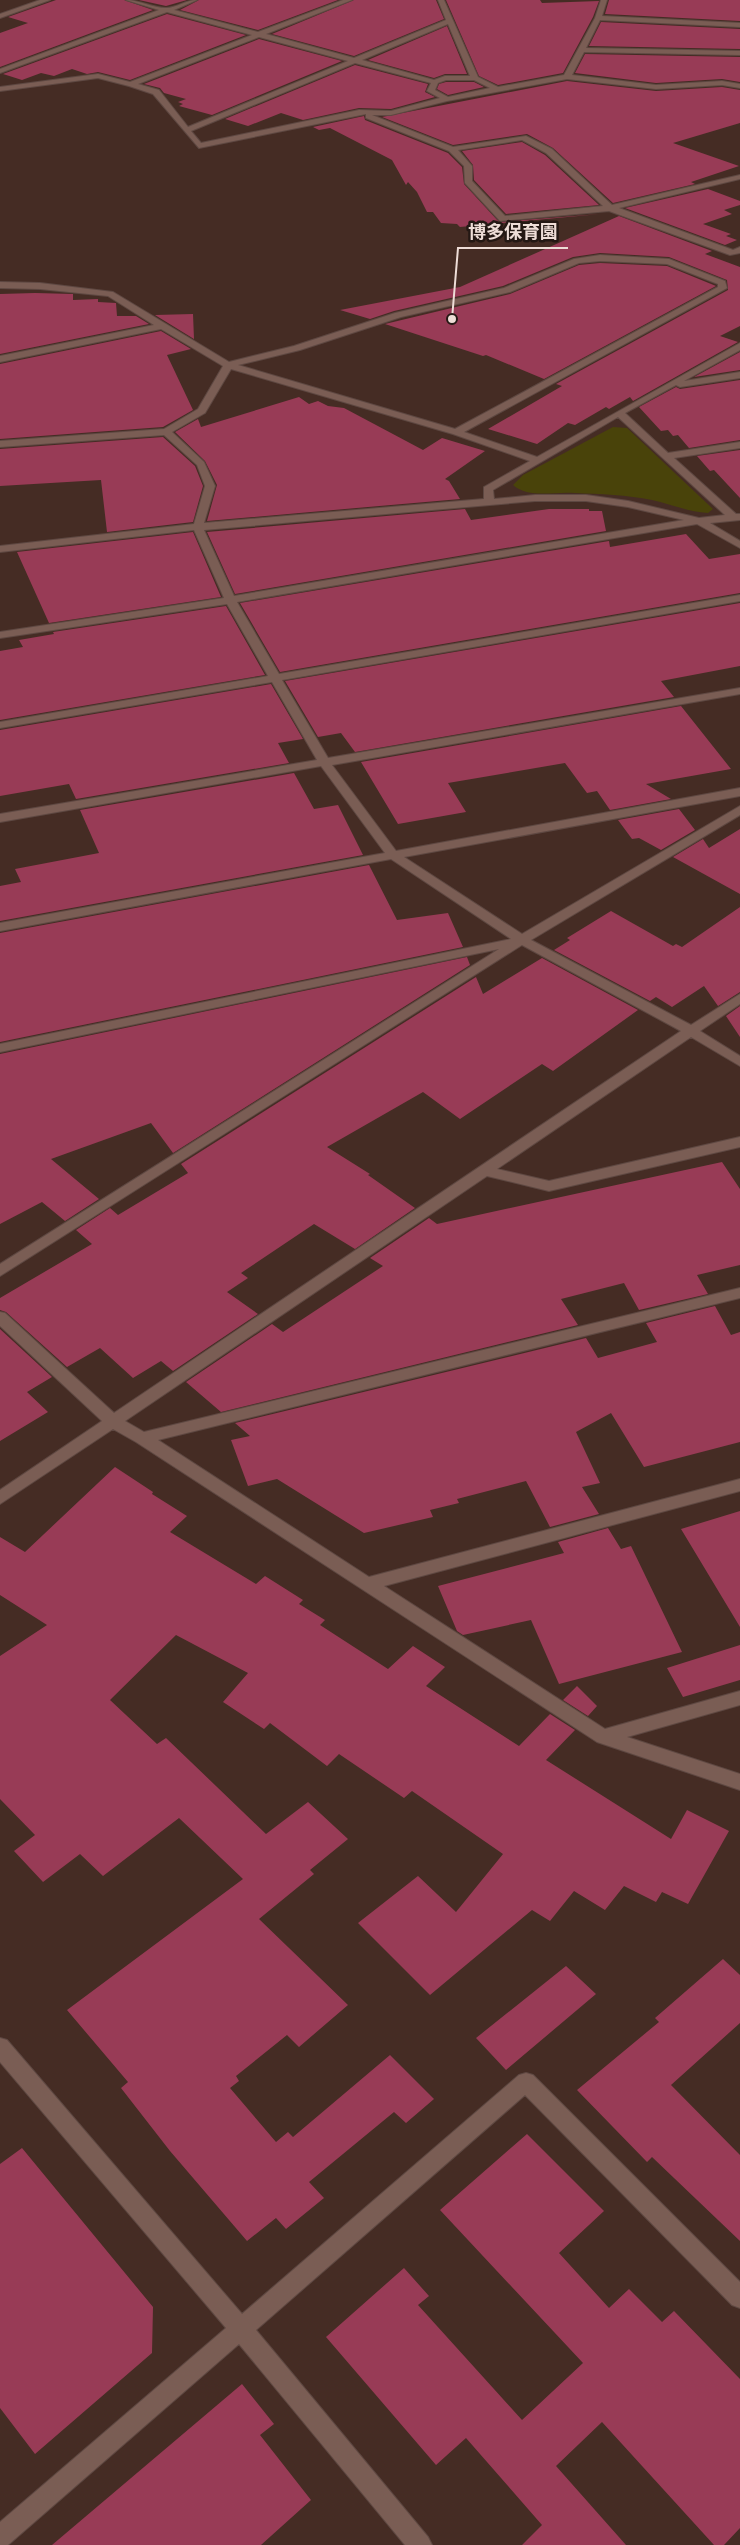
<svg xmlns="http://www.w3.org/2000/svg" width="740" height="2545" viewBox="0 0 740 2545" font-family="Raleway,'Noto Sans JP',sans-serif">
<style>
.green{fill:#49430a}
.building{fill:#983b56}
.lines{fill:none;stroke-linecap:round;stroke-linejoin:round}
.minor-casing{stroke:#5e4842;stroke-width:2}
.minor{fill:#7a5d54;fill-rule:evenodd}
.leader{fill:none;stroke:#eeddd7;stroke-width:2}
.callout-dot{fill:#eeddd7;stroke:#241814;stroke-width:2}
.callout-label{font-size:18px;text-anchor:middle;font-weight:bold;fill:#eeddd7;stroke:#241814;stroke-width:5;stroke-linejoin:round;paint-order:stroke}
</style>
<rect width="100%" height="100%" fill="#452c24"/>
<!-- green -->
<path class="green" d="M613,427L627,428L713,509L708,513C688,512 671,504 652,500C627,495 600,494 575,493C555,491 529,499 513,485L523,475Z"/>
<!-- building -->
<path class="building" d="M56,0H124L153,10L0,67V33L28,23L8,17Z
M139,0H187L166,6Z
M199,0H338L258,30L180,10Z
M354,0H436L444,19L354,56L272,34Z
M446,0H540L542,3L599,1L593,17L563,73L498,85L479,76Z
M609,0H740V21L605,14Z
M167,14L246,35L130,80L98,72L87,74L72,69L54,76L41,73L22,80L3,74Z
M601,22L740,29V49L589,46Z
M447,26L467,74H445L434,78L368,60Z
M259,39L342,61L212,115L179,106L183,104L178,102L186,99L164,93L160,88L144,84Z
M585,54L740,57V82L722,79L656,83L575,73Z
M355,65L428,84L425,92L435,97L391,109L359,108L303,120L281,113L248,126L225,119Z
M567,81L656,91L722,87L740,90V123L673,143L739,166L691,182L695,184L613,203L553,148L527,134L453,145L382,117Z
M446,82H474L484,87L448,95L437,89L439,84Z
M364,116L365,120L448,153L462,167L464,184L499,222L600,214L460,227L457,224L441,223L433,212H427L417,192L408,182L406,185L392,160L330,128L319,130L313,127Z
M522,142L545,155L599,205L506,214L474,180L473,165L462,151Z
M708,189L740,201V205L724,210L732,214L703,224L731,234L726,236L737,240L725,245L625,208Z
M619,216L712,251L705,254L740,267V326L720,336L738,342L633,401L630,397L609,409L606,407L575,425L568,423L537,444L488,429L562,386L556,384L728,290L727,280L669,257L600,253L573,257L503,286L394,311L370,319L340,310L460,287Z
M600,263L667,266L716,286L544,379L486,355L483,356L385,324L510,294L579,265Z
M35,293L73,294V300L98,299V302L116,303L117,316H136L149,324L0,354V294Z
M193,314L194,339L155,315Z
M161,331L191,349L167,355L193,410L163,427L0,439V364Z
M740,352V370L694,377Z
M740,380V440L689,448L678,435L673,436L668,430L661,431L639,407L676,387L680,389Z
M299,397L309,404L318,401L328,406L344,408L423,450L442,438L485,451L445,479L449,481L460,499L207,521L217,485L205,461L175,432L198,419L201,427Z
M163,437L195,466L203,486L193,522L107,532L101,480L0,486V449Z
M740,450V498L714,470L710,471L697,456Z
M465,509L471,520L549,509H589V511H602L606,531L235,594L207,532Z
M193,532L221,597L49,623L17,552Z
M686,534L709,559L740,554V593L280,672L240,603L609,541L610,547Z
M740,603V666L661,681L674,697L355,752L341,733L318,737L285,681Z
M226,606L265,675L0,720V651L23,647L19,640L54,634L53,632Z
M271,684L303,739L278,743L289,763L76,799L69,784L0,796V730Z
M681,706L731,769L646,784L671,799L610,810L597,791L587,793L565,763L448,783L466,812L398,824L361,762Z
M294,773L314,809L338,805L363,855L0,921V886L21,882L15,869L99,853L80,810Z
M679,809L695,830L661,850L639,838L632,839L618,820Z
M740,829V894L673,857L703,839L709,848Z
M369,865L397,920L448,913L463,947L0,1042V933Z
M740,907V992L718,1006L704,986L672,1007L656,997L650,1001L554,950L570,940L567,938L611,911L673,946L676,944L682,947Z
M467,957L470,965L173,1153L151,1123L51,1159L99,1199L65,1221L42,1202L0,1224V1054Z
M542,958L638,1010L553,1071L542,1064L460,1119L423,1092L327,1147L370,1174L368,1175L415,1208L355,1249L314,1224L241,1273L248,1278L227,1292L258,1314L173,1371L161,1361L133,1378L100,1348L67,1367L6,1312L0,1310V1298L92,1244L76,1230L110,1208L118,1215L188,1173L181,1164L476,977L483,994Z
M740,1006V1037L726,1016Z
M722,1162L740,1189V1265L697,1275L708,1294L639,1310L624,1283L561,1299L578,1325L221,1412L186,1382L272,1324L283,1332L383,1266L370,1258L429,1218L437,1224Z
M715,1306L731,1335L740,1332V1442L644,1467L611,1413L576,1432L600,1483L582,1487L599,1514L550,1527L526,1481L457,1499L459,1503L430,1510L433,1517L364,1533L277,1479L248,1486L231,1440L250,1436L235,1423L586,1338L598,1358L657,1342L646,1323Z
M0,1329L52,1377L27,1392L48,1412L0,1441Z
M115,1467L153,1492L152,1494L187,1516L170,1532L256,1584L265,1576L303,1600L299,1604L325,1620L320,1625L388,1669L413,1646L445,1667L426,1686L519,1746L550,1714L575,1730L546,1760L671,1839L687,1810L729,1831L688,1904L662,1892L656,1902L624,1886L605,1910L574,1891L550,1921L532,1910L430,1995L358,1923L418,1876L456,1912L503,1854L412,1791L404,1798L339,1754L327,1766L270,1723L264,1729L223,1702L248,1673L176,1635L110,1700L157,1744L166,1738L266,1834L308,1802L348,1839L310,1870L314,1874L259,1919L348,2005L299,2047L287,2035L236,2076L239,2081L230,2088L276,2142L288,2132L293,2137L390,2055L434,2099L406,2123L394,2112L309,2182L324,2198L286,2229L276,2218L247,2241L170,2151L121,2088L128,2082L67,2010L243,1879L179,1818L103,1876L80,1854L43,1882L14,1851L35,1835L0,1799V1656L47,1625L0,1595V1537L25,1552Z
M740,1511V1627L681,1529Z
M608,1528L621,1549L631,1546L682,1652L559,1684L531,1620L463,1635L457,1631L438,1586L564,1553L558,1542Z
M740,1645V1680L683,1697L667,1668Z
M577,1686L597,1706L588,1716L563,1700Z
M723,1959L740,1975V2023L671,2085L740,2155V2241L652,2157L647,2162L577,2090L659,2022L655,2018Z
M566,1966L596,1994L506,2070L476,2038Z
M527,2134L604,2211L559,2253L609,2308L629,2289L662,2322L674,2311L740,2379V2528L724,2545H714L602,2422L556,2466L626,2545H522L542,2525L466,2438L436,2465L326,2337L404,2268L429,2296L418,2305L522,2420L583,2363L440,2210Z
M22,2148L153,2307L152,2353L35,2454L0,2408V2164Z
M242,2384L274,2424L260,2435L311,2500L261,2545H52Z"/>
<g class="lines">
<defs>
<path id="minor" d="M40,0H50L0,18V14Z
M126,0C139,0 153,8 166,8C176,8 186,0 197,0L174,10L258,32L343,0H352L266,34L354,58L446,20L438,0H444L478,77L498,87L564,75L595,18L601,0H607L602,16L740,23V27L600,20L586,48L740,51V55L584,52L572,75L656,85L722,81L740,84V88L722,85L656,89L567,79L447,101L391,115H372L453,147L526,136L552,149L612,205L740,175V179L619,208L733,250L740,247V253L730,255L609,211L500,221L465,183L464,166L449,151L366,118V114L199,148L153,94L129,86L98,78L0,91V87L98,74L130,82L252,35L167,12L0,73V69L159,10ZM448,24L470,76H445L434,80L362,60ZM259,37L348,61L188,127L159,90L138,84ZM355,63L431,83L427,91L440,98L391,111L359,110L201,143L191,131ZM446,80H474L490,88L448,97L435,90L438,83ZM522,140L546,153L603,206L505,216L472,181V166L458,150Z
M600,255L669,259L725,281L727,288L464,432L537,457L740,343V350L684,381L740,372V378L680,387L676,385L625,413L668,453L740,442V448L674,458L736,514H740V520L710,523L740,541V548L697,524L237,602L279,674L740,595V601L282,680L328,758L740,688V694L332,765L396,851L740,788V796L404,857L522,934L740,806V815L531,940L691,1025L740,994V1004L700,1031L740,1056V1066L691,1037L497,1169L549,1181L740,1137V1147L549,1191L487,1176L125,1421L144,1432L740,1288V1298L158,1440L369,1577L740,1479V1491L384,1586L605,1729L740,1691V1705L627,1737L740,1774V1790L597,1742L136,1442L113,1429L0,1504V1490L102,1421L0,1326V1312L5,1313L114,1413L681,1031L522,945L0,1276V1264L499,949L0,1052V1044L511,939L391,859L0,931V923L385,853L321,766L0,822V814L317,760L272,682L0,728V722L268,676L227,604L0,638V632L224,598L194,530L0,552V546L194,524L205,486L197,465L164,435L0,447V441L164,429L198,409L223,366L161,329L0,362V356L154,325L108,296L40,289L0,288V282L40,283L113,292L229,362L294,346L395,313L504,288L574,259ZM600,261L667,264L718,284V287L455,429L238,365L300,350L401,317L510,292L579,263ZM231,369L453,434L530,461L484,487V499L204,523L215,486L204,462L172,432L205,413ZM618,417L725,515L699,518L628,501L586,495H535L494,499L493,490ZM535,501H586L628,507L684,520L234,596L204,530Z
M0,2038L7,2040L242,2314L519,2075L526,2073L533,2075L740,2282V2308L732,2305L525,2095L256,2330L428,2537L432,2545H405L239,2344L8,2545H0V2522L226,2328L0,2062Z"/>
</defs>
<!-- minor casing -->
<use href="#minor" class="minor-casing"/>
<!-- minor -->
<use href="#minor" class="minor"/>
</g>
<!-- callouts -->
<path class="leader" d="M452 319L458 248H568"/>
<circle class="callout-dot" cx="452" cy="319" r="5"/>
<g class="callout-label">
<text x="513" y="238">博多保育園</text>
</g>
</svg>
